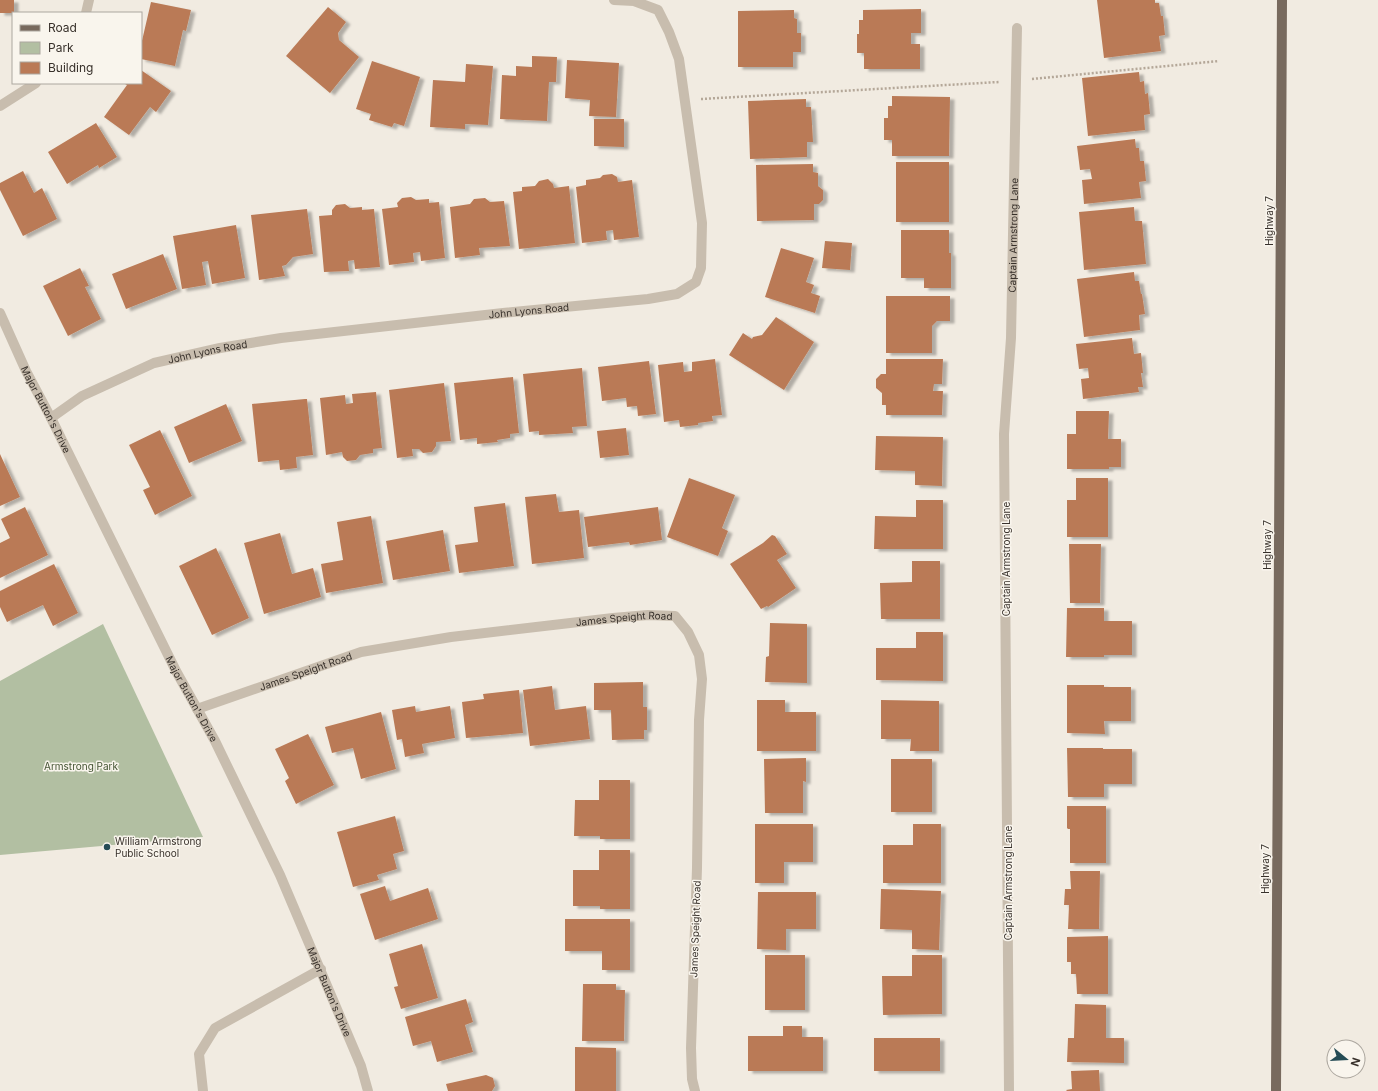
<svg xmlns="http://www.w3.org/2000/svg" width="1378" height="1091" viewBox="0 0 1378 1091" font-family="Inter,sans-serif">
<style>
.green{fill:#b2bfa2}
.building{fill:#ba7a56;filter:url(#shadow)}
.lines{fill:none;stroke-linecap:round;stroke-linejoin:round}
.path{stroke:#b4a798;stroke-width:2.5;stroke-dasharray:2 2;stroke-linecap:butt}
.service{stroke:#c8bdae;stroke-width:10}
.minor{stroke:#c8bdae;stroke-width:10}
.tertiary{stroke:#c8bdae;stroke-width:10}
.primary{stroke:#786a5e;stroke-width:10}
.poi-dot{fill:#254c55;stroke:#f9f5ed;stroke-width:1.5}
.labels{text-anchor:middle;stroke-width:3;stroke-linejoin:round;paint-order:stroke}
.street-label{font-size:10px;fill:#38312b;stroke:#f9f5ed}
.park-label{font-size:10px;fill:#435332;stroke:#f9f5ed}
.poi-label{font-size:10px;fill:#38312b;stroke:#f9f5ed;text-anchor:start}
</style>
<defs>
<filter id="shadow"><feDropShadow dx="4.5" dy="2.5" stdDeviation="1" flood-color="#0004"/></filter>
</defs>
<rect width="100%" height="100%" fill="#f1ebe1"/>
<!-- green -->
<path class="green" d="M103,624L203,837L0,855V681Z"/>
<!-- building -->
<path class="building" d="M0,0H14V13H0Z
M1097,0H1155V3H1159L1161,16H1163L1165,35L1159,36L1161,51L1104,58Z
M151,2L191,10L186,31L183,30L175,66L141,59V45Z
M328,7L346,22L338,33L339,40L359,57L330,93L286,56Z
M921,9V33H911V44H920V69H864V53H857V34H859V20H863V10Z
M794,10V18L797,19V33H801V52H793V67H738V11Z
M532,56L557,57L556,82H549L547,121L500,119L502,75L516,76V66L532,67Z
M567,60L619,63L616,117L589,116L590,100L565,98Z
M372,61L420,77L404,126L394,123L392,127L369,120L371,114L356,109Z
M466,64L493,66L488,125L465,124V129L430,127L433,80L465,82Z
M141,70L171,91L156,112L150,107L129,135L104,117L127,85L125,84V83H141Z
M1139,72L1140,82L1144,81L1145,94L1148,93L1150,114L1144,115L1145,130L1088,136L1082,78Z
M892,96L950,97L949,156H892V140H884V118H888V106H892Z
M806,99V107H811L813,142H807V157L750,159L748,101Z
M594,119H624V147L594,146Z
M96,123L117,157L99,168L98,165L67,184L48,152Z
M1135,139L1136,148H1139L1140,161H1144L1146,181L1139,182L1141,198L1084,204L1082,180L1092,179L1090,169L1080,170L1077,146Z
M896,162H949V222H896Z
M813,164V172L818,173V186L823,190V200L819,204H814V220L757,221L756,165Z
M23,171L34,193L42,188L57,219L23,236L0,190V183Z
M612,174L617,177L618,182L632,180L639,237L614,240L613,230L606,231L607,240L582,243L576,187L586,185V180L600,178L603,175Z
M548,179L553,184L554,188L569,186L575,243L519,249L513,192L522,191V187L535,186L539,181Z
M411,197L416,200L429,199V203L439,202L445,258L421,261L420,252L413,253L414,262L389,265L382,209L398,207L397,203L402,198Z
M485,198L490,202L504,201L510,246L479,248L480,255L455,258L450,207L470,204L474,199Z
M345,204L350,208L362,207V210L374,209L380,267L355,269L354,260L348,261L349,271L324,272L319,216L332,215V210L336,205Z
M1134,207L1135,221H1142L1146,264L1084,270L1079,212Z
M307,209L313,254L293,257L286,265L282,266L285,276L259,280L251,215Z
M236,225L245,278L212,284L208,261L202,262L206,285L182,289L173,236Z
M901,230H949V253H951V288H924V278H901Z
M825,241L852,243L850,270L822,268Z
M781,248L814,258L806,282L814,285L811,293L820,296L815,313L765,297Z
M163,254L177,289L126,309L112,274Z
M80,268L89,286L85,287L101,319L68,336L43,286Z
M1134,272L1135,281H1139L1141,294H1142L1145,314L1139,315L1140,330L1084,337L1077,279Z
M886,296H950V321H937L932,326V353H886Z
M776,317L814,342L784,390L729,355L743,333L752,339L753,337L762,335Z
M1132,338L1134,354L1141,353L1143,373H1141L1143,387H1138L1139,392L1083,399L1081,379L1089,378L1088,368L1079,369L1076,344Z
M715,359L722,415L712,416L713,421L698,423V425L680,427L679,420L664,422L658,365L683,362L684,372L692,371V362Z
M886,359H943L942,384H934L933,391H943L942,415H886V405H882V393L876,388V379L881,374H886Z
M649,361L656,414L638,416L637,406L627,407L626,398L602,401L598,367Z
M582,368L587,426L572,427L573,433L539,435V431L529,432L523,374Z
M513,377L519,433L510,434V438L497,440L498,442L477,444V438L460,440L454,383Z
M444,383L451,441L436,442V446L432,452L423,453L419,449H412L413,456L397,458L389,390Z
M376,392L382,448L373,449V453L360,455L356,460L347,461L343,457L342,452L326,455L320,398L345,395L346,404L353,403L352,394Z
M305,399H307L313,455L296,457L297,468L280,470L279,460L258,462L252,404Z
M226,404L242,441L189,463L174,427Z
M1076,411H1109L1108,439H1121V467H1109V469H1067V434H1076Z
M626,428L629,455L600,458L597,431Z
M160,430L192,496L155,515L143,490L150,487L129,445Z
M876,436L943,437L942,486L915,485V471L875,470Z
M0,454L20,497L0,506Z
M689,478L735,495L722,528L728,531L718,556L667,537Z
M1076,478H1108V537H1067V500H1076Z
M556,494L559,512L579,510L584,558L532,564L525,497Z
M916,500H943V549H874L875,516L916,517Z
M505,503L514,566L459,573L455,545L478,542L474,507Z
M25,507L48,555L0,578V543L10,538L1,519Z
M658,507L662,540L630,545L629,542L588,547L584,517Z
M371,516L383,583L326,593L321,564L343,560L337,522Z
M443,530L450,571L393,580L386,541Z
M280,533L292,574L313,568L321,597L264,614L244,543Z
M772,535L775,536L787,554L777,560L796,588L768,607L767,606L761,609L730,564L763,543Z
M1069,544H1101L1100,603H1070Z
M216,548L249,618L212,635L179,566Z
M912,561H940V619H881L880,583L912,582Z
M54,564L78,613L53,626L43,605L7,622L0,607V591Z
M1067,608H1104V621H1132V655H1104V657H1066Z
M770,623L807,624V683L765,682L766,657L769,656Z
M916,632H943V681L876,680V648H916Z
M643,682V707H647V730H644V739L612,740L611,710H594V683Z
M1067,685H1104V687H1131V721H1104L1105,734L1067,733Z
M552,686L555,710L586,706L590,739L530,746L523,690Z
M519,690L523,733L466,738L462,702L484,699L483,694Z
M757,700H785V712H816V751H757Z
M881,700L939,701V751H910L911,739H881Z
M415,706L416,712L450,706L455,738L422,744L424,753L405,757L402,739L397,740L392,710Z
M381,712L396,769L361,779L353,748L332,753L325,727Z
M308,734L334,785L296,804L285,781L289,778L275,749Z
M1067,748H1103V749H1132V784H1104V797H1068Z
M806,758V782L803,781V813H765L764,759Z
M891,759H932V812H891Z
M599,780H630V839H600V836H574L575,800H599Z
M1067,806H1106V863H1070V829H1068L1067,828Z
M395,816L404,851L393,854L397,869L377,875L379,880L353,887L337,832Z
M755,824H813V862H784V883H755Z
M913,824H941V883H883V845H913Z
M599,850H630V909H600V906H573V870H599Z
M1070,871H1100L1099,929H1068L1069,905H1064L1065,889H1071Z
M385,886L390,901L428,888L438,919L375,940L360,894Z
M881,889L941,891L939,950L912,949V930L880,929Z
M758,892H816V929H786V950L757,949Z
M565,919H630V970H602V951H565Z
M1108,936V994H1077L1076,974H1071V962H1067V937Z
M422,944L438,998L401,1009L394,987L398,986L389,954Z
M765,955H805V1010H765Z
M912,955H942V1014L883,1015L882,976H912Z
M583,984H616V990H625L624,1041H582Z
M466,999L473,1022L465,1025L473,1052L437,1062L431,1041L413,1046L405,1017Z
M1075,1004L1106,1005V1038H1124V1063L1067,1062L1068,1038H1074Z
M783,1026H802V1037H823V1071H748V1036H783Z
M874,1038H940V1071H874Z
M575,1047L616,1048V1091H575Z
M1099,1070L1100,1091H1067L1066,1090L1072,1089L1071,1071Z
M486,1075L493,1078L495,1086L492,1091H448L446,1084Z"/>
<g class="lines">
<!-- path -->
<path class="path" d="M1032,79L1219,61
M701,99L999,82"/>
<!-- service -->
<path class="service" d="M203,1091L199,1054L215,1028L321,969"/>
<!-- minor -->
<g class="minor">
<path d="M86,13L89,0"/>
<path d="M0,106L36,83"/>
<path id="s1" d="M51,418L82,396L154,363L220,348L281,338L388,326L503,313L648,299L677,294L696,282L701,268L702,223L679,59L669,32L658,10L634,1L614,0"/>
<path id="s2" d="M197,709L361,652L451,637L613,618L648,615L675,616L688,632L699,655L702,679L699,720L697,868L691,1048L692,1079L695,1091"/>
<path id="s3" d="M1009,1091L1004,434L1011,338L1017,28"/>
</g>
<!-- tertiary -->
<path class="tertiary" id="s4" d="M0,313L26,371L51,418L176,671L215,741L280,875L361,1066L368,1091"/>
<!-- primary -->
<path class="primary" d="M1276,1091L1282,0"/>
</g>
<!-- markers -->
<circle class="poi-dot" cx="107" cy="847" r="4"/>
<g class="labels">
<!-- street labels -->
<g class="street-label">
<text transform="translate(1269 221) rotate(-90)" y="4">Highway 7</text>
<text dy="4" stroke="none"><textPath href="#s3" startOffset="856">Captain Armstrong Lane</textPath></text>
<text dy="4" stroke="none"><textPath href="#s1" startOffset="496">John Lyons Road</textPath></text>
<text dy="4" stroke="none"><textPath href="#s1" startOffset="172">John Lyons Road</textPath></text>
<text dy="4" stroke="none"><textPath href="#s4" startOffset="107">Major Button's Drive</textPath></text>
<text transform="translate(1267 545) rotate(-90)" y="4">Highway 7</text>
<text transform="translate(1006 559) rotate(-90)" y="4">Captain Armstrong Lane</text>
<text dy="4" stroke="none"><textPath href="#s2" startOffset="439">James Speight Road</textPath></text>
<text dy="4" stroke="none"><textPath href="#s2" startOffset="115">James Speight Road</textPath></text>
<text dy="4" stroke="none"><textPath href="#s4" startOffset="431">Major Button's Drive</textPath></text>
<text transform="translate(1265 869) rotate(-90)" y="4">Highway 7</text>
<text transform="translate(1008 883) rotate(-90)" y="4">Captain Armstrong Lane</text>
<text transform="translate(695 929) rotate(-88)" y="4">James Speight Road</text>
<text dy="4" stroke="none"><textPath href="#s4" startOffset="755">Major Button's Drive</textPath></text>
</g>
<!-- park labels -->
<g class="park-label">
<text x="81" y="770">Armstrong Park</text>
</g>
<!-- poi labels -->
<g class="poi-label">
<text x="115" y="845">William Armstrong<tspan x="115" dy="12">Public School</tspan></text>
</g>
</g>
<!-- legend -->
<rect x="12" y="12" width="130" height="72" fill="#f9f5ed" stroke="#aca79f"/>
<rect x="20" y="25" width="20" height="6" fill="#786a5e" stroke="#aca79f"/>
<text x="48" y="32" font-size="12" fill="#38312b">Road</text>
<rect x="20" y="42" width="20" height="12" fill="#b2bfa2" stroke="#aca79f"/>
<text x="48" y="52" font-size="12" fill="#38312b">Park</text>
<rect x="20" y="62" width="20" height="12" fill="#ba7a56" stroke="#aca79f"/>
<text x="48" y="72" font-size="12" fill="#38312b">Building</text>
<!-- north arrow -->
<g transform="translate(1346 1059) rotate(108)"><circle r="19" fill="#f9f5ed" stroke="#aca79f"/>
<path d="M0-3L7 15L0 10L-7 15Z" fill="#254c55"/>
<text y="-6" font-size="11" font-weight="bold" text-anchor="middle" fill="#38312b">N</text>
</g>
</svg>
